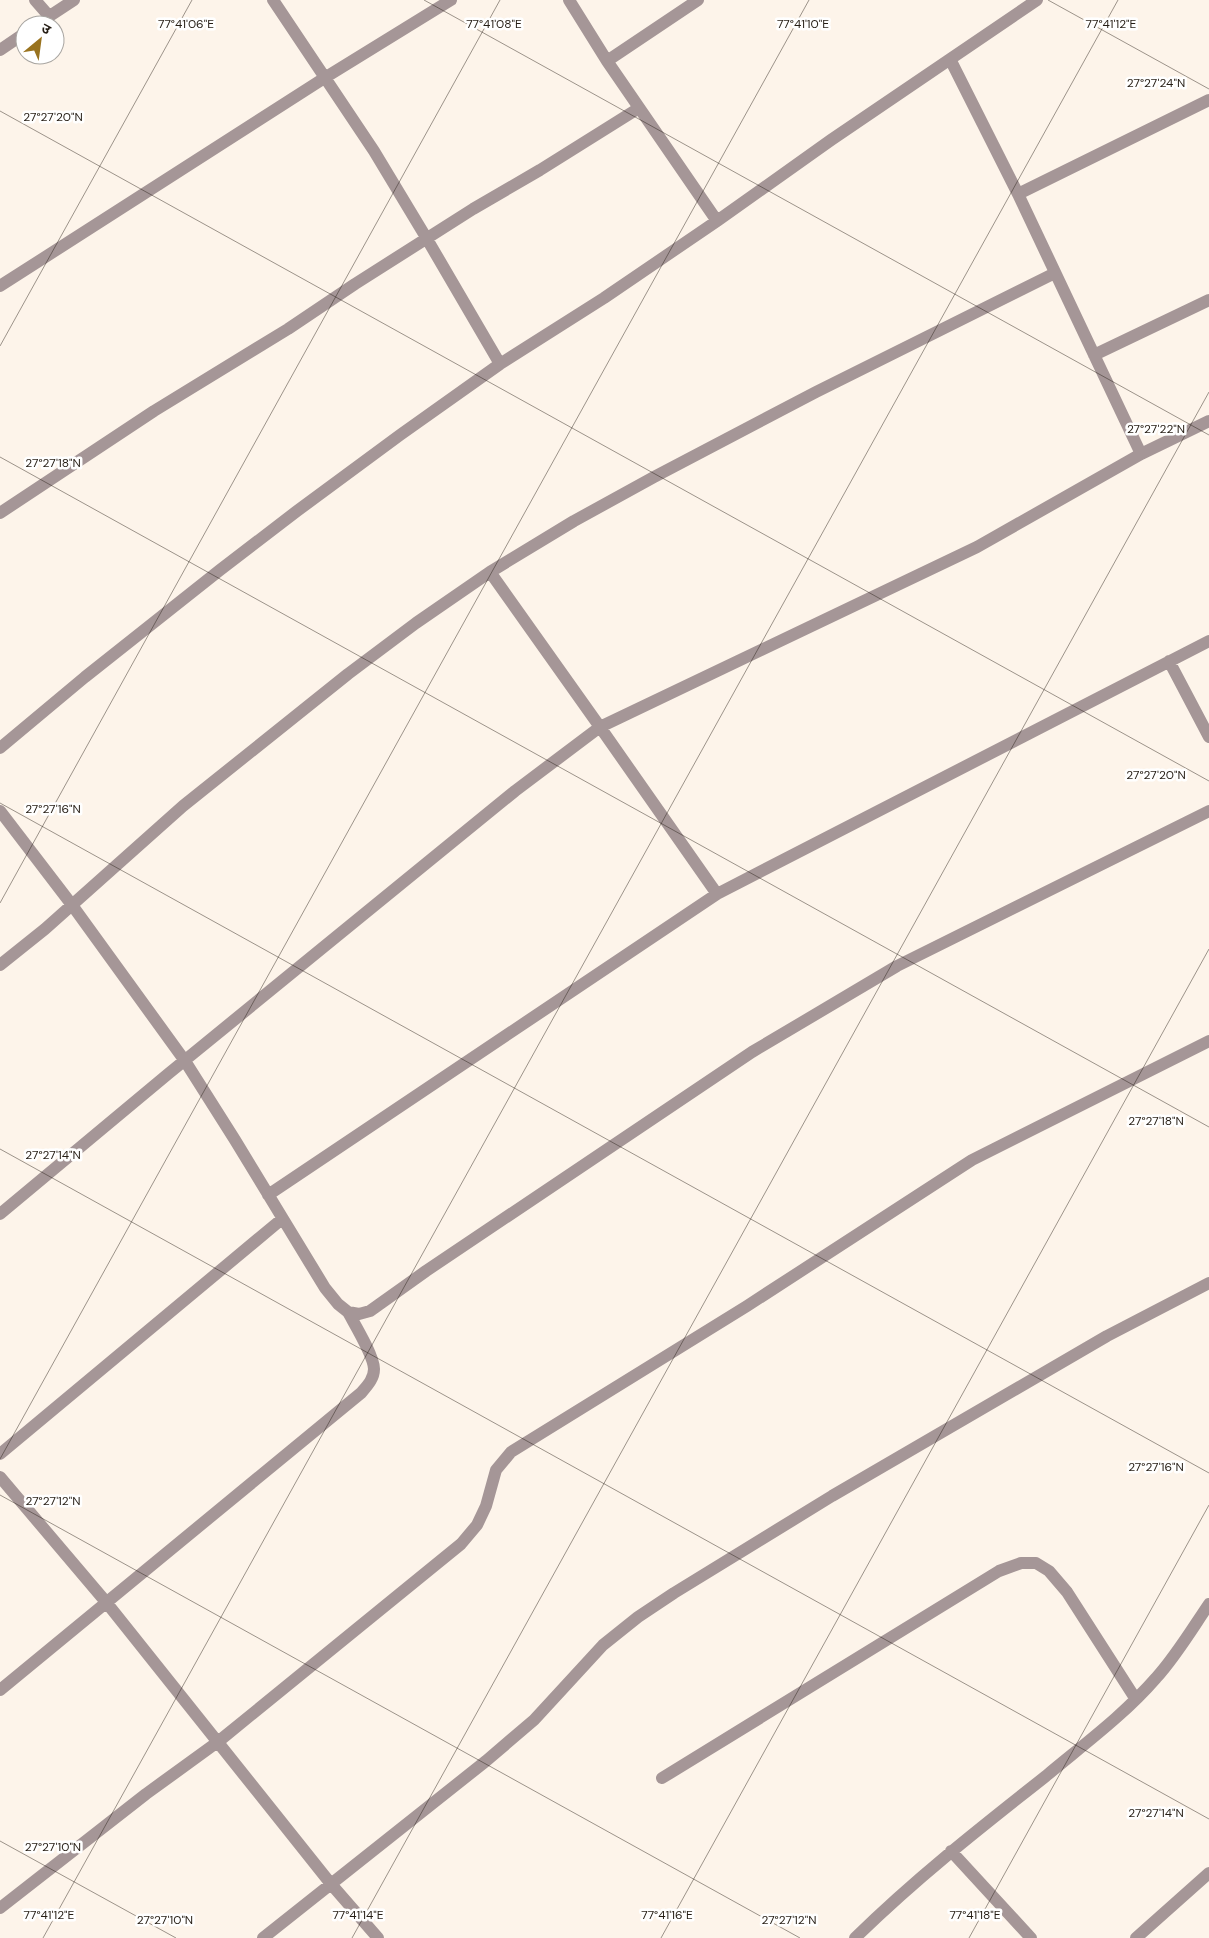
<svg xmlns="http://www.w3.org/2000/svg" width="1209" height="1938" viewBox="0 0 1209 1938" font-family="'DM Sans','Noto Sans Devanagari',sans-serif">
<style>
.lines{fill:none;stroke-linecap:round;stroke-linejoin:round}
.street{stroke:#a59697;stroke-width:12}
.ticks{fill:none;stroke:#251d14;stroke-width:1;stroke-opacity:0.45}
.ticks-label{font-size:12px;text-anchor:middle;fill:#251d14;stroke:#fff;stroke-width:5;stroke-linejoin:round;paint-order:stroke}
</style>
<rect width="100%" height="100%" fill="#fdf4ea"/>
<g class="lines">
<!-- street -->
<path class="street" d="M35,0L49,16
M273,0L374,151L427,239L500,364
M569,0L607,61L717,221
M36,25L74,0
M0,50L25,33
M950,59L1018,194L1141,454
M607,61L698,0
M1018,194L1209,100
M0,286L326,77L451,0
M1094,355L1209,300
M0,513L154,411L288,329L355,284L473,209L540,170L639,108
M490,572L600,727L977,547L1141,454L1209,421
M1169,661L1209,737
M0,748L85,677L220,570L297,511L400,435L500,364L604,298L717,221L831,140L1037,0
M0,811L72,905L185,1061L235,1140L325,1288L338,1304L348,1312L359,1314L370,1311L426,1271L752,1052L897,966L1209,811
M0,965L45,929L183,806L348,674L416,623L490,572L574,521L654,477L816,392L1055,273
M268,1195L717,894L1209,641
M0,1214L168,1074L515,791L600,727L717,894
M0,1454L282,1219
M0,1477L106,1602L331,1884L378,1938
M0,1690L361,1393C367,1386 374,1379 374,1369C374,1356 355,1325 348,1312
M662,1778L999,1571L1021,1563H1036L1049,1571L1067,1592L1135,1698
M951,1851L1031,1938
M0,1908L146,1794L219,1741L461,1544L477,1525L486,1506L496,1470L511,1452L747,1306L972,1160L1209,1041
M263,1938L486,1761L534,1720L603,1645L638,1617L674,1593L832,1496L1107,1336L1209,1283
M855,1938C915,1879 980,1828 1046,1776C1083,1745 1124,1715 1156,1678C1176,1656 1192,1629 1209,1604
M1136,1938L1209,1873"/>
</g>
<!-- ticks -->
<path class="ticks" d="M424,0L1209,435M1048,0L1209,89M0,111L1209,781M0,346L192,0M0,457L1209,1127M0,803L1209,1473M0,903L500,0M0,1149L1209,1819M0,1459L809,0M0,1495L800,1938M0,1841L176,1938M43,1938L1118,0M352,1938L1209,392M661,1938L1209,949M969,1938L1209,1505"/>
<g class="ticks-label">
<text x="186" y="28">77°41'06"E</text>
<text x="494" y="28">77°41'08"E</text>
<text x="803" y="28">77°41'10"E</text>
<text x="1111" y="28">77°41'12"E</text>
<text x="1156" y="87">27°27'24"N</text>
<text x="53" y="121">27°27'20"N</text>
<text x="1156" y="433">27°27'22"N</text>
<text x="53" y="467">27°27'18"N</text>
<text x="1156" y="779">27°27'20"N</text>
<text x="53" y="813">27°27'16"N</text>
<text x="1156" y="1125">27°27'18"N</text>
<text x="53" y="1159">27°27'14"N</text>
<text x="1156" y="1471">27°27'16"N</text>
<text x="53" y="1505">27°27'12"N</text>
<text x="1156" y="1817">27°27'14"N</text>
<text x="53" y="1851">27°27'10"N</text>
<text x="49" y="1919">77°41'12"E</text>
<text x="358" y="1919">77°41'14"E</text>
<text x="667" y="1919">77°41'16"E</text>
<text x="975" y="1919">77°41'18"E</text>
<text x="165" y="1924">27°27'10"N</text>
<text x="789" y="1924">27°27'12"N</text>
</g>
<!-- north arrow -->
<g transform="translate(40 40) rotate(29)"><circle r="24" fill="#ffffff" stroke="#a8a5a1"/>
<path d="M0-4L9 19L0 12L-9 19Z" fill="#99731f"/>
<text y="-8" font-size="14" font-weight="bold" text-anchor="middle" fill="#251d14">उ</text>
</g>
</svg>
